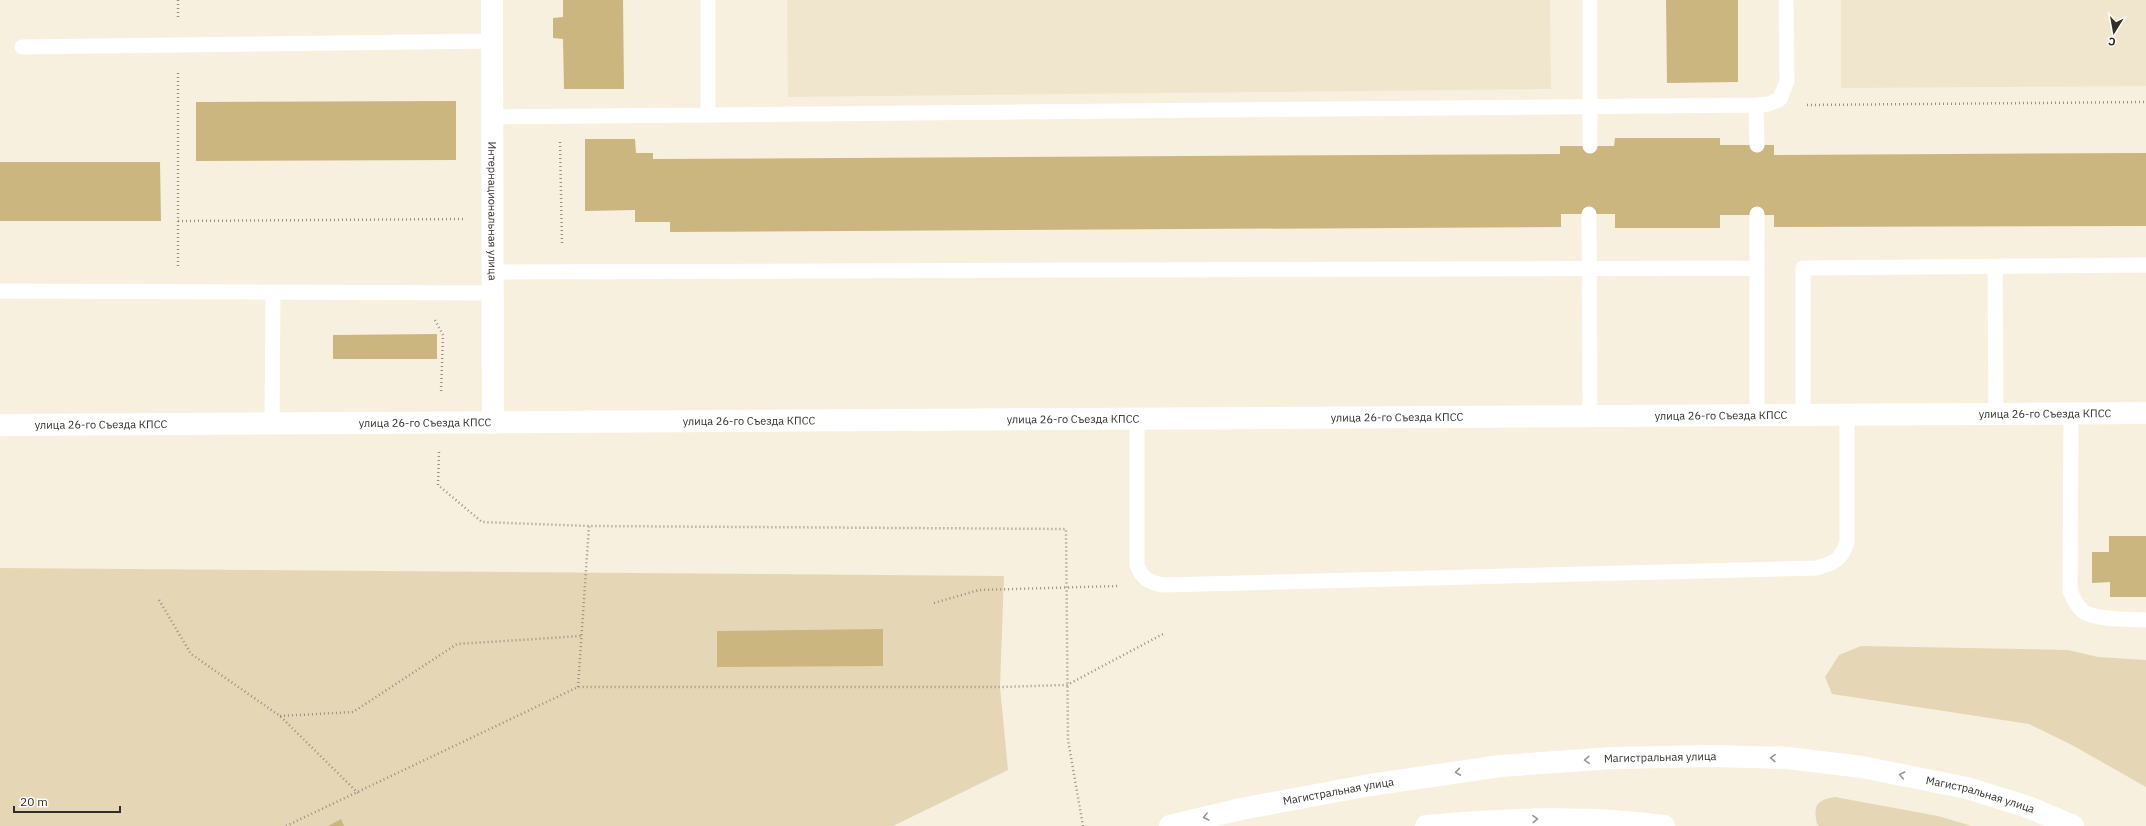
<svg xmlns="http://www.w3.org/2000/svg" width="2146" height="826" viewBox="0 0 2146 826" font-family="'IBM Plex Sans',sans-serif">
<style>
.built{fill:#f0e6ce}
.green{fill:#e5d7b5}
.building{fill:#cbb680}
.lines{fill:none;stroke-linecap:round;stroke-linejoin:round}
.path{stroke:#969185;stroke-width:2.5;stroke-dasharray:1 3;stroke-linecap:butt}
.service{stroke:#fff;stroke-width:15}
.minor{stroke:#fff;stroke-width:22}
.secondary{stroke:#fff;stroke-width:22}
.oneway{stroke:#989694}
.labels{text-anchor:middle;stroke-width:3;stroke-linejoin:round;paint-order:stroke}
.street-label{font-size:11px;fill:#312e28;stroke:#fffdfa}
</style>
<rect width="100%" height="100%" fill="#f7f0df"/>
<!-- built -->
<path class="built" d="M787,0H1550L1551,89L788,97Z
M1841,0H2146V86L1841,88Z"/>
<!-- green -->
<path class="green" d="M0,568L1004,576L1000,687L1008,770L893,826H0Z
M1861,646L2068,650L2098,657L2146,660V787L2072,745L2029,724L1832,694L1825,677L1839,655Z
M1835,797L1938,816L1972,826H1819L1817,824C1813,806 1816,800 1835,797Z"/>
<!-- building -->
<path class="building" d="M563,0H623L624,89H564L563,39L553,38V18L563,17Z
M1666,0H1738V82L1667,83Z
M456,101V160L196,161V102Z
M1615,138H1720V145H1774V155L2146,153V226L1774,227V215H1720V228H1615V214H1561V227L670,232V222H635V210L585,211V139H635L636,153H653V159L1560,154V146H1614Z
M0,162H160L161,221H0Z
M437,334V359H333V335Z
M2109,536H2146V597H2110V582L2092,583V552H2109Z
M883,629V666L717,667V631Z
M341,819L344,826H328Z"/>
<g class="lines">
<!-- path -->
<path class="path" d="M178,0V20
M1807,105L2146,102
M560,142L562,245
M178,221L464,219
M178,266V71
M435,320L443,335L441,393
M439,452L438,485L482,522L589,526L1066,529L1068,740L1083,826
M159,600L191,654L280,716L358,793
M934,603L979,590L1118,586
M578,687L589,526
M280,716L353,712L457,644L581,636
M286,826L578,687H1000L1067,685L1163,634"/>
<!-- service -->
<path class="service" d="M708,0V115
M22,47L492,41
M492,117L1756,105
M1757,145L1756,105L1769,104L1780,99L1787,81L1786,0
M1590,146V0
M1589,214L1590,416
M1757,214V415
M1995,267L1996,413
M493,272L1757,268
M0,291L493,293
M2071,413L2070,591C2073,598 2077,607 2084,612C2096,620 2131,619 2146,620
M1803,415V268L2146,265
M1137,419V565C1142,579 1150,583 1164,585L1816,568C1834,563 1841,561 1847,542V414
M272,424L273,292"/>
<!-- minor -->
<path class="minor" id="s1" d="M492,0L493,423"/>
<!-- secondary -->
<g class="secondary">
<path id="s2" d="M0,425L2146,413"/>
<path id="s3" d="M1170,826L1241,809L1370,785L1500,766L1613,758L1710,756L1787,758L1862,767L1967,788L2028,807L2073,826"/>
<path d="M1426,826C1507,819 1583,815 1664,826"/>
</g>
</g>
<!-- one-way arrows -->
<defs><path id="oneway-chevron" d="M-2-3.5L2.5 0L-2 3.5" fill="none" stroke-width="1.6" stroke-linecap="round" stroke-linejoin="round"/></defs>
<g class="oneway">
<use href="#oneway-chevron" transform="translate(1773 758) rotate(-178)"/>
<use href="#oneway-chevron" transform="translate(1587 760) rotate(176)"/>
<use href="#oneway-chevron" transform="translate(1458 772) rotate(172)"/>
<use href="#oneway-chevron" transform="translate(1902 775) rotate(-168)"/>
<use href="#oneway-chevron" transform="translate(1206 817) rotate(166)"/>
<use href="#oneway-chevron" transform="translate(1535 819) rotate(-2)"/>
</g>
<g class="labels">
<!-- street labels -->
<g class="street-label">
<text dy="4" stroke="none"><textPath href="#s1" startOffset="211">Интернациональная улица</textPath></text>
<text dy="4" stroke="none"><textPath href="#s2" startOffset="2045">улица 26-го Съезда КПСС</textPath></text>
<text dy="4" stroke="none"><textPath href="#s2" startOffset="1721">улица 26-го Съезда КПСС</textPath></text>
<text dy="4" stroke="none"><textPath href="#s2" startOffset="1397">улица 26-го Съезда КПСС</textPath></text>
<text dy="4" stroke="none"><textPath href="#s2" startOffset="1073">улица 26-го Съезда КПСС</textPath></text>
<text dy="4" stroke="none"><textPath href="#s2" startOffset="749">улица 26-го Съезда КПСС</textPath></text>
<text dy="4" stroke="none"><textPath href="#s2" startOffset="425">улица 26-го Съезда КПСС</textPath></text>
<text dy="4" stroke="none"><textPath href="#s2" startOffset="101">улица 26-го Съезда КПСС</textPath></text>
<text dy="4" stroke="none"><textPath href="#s3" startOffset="496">Магистральная улица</textPath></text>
<text dy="4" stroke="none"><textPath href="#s3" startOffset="172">Магистральная улица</textPath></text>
<text dy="4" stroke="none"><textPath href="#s3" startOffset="820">Магистральная улица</textPath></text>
</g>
</g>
<!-- north arrow -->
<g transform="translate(2114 32) rotate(191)" stroke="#fffdfa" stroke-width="3" paint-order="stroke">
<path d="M0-3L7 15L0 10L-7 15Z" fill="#312e28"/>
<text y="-6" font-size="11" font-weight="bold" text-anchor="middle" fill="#312e28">С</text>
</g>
<!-- scale -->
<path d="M14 806v6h106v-6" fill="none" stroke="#312e28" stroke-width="2"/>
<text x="20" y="806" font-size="12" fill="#312e28" stroke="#fffdfa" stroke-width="3" paint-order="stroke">20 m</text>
</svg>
